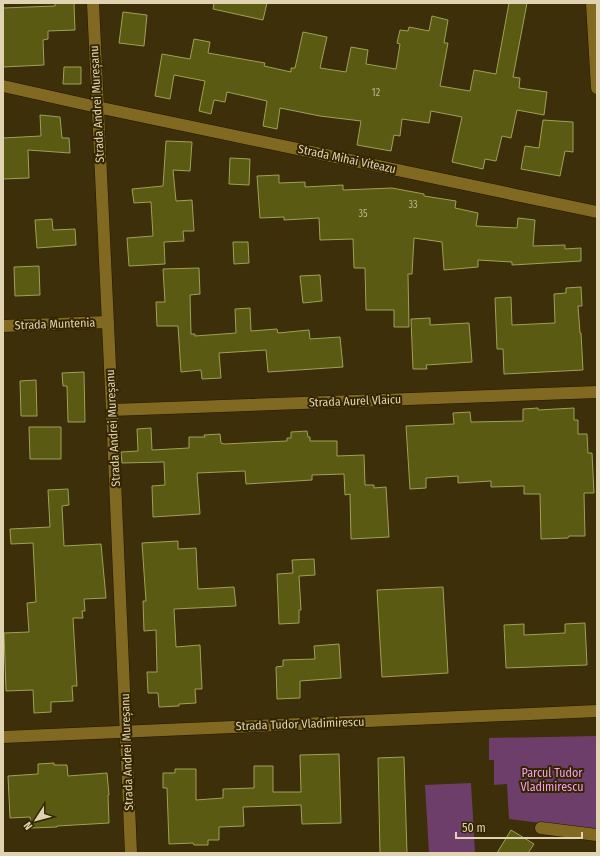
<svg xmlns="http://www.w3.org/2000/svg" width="600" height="856" viewBox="0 0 600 856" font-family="'Fira Sans Condensed',sans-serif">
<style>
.green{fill:#6e3e6b}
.building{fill:#5a5a12;stroke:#9fa059}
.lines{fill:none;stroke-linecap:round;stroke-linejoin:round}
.minor-casing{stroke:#201803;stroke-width:13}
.minor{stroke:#826921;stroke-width:12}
.labels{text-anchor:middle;stroke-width:4;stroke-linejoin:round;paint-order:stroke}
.number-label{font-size:10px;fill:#beb589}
.street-label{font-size:12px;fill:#e0d3b1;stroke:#322500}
.park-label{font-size:12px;fill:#f69fef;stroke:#322500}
</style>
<rect width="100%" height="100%" fill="#3c2f09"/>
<!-- green -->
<path class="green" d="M597,736V830L509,819L507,784L494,785V760H489V738Z
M471,783L475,853H429L425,785Z"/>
<!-- building -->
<path class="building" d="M55,3H74L75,30L48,31V39L43,40L44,65L3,67V8L55,6Z
M214,3H267L263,20L213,9Z
M509,3H527L513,77L520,78L519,88L547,92L544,115L517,110L511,138L502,136L496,161L485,159L483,169L452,162L462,117L431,111L429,123L402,119L400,136L394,135L391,151L357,145L361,121L320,116L280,108L277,129L263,126L267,101L227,92L225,102L214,100L211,114L199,111L205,81L174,75L170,99L155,96L162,54L190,59L194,39L210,42L208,53L265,63L264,66L291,72V68H295L303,32L327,37L320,68L346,72L351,47L368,50L366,64L396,69L400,44L397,43L400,30L408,31L409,27L429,31L432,16L448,20L444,43H448L440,86L470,91L474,70L496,74Z
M123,12L147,15L144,46L119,43Z
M64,67H81V84H63Z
M40,115L60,117L62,138H69L70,153L28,150L29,178L3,179V138L41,136Z
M543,120L573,122V152L565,151L560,176L521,169L525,146L539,148Z
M166,141L192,142L190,171L173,170L176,201L192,200L194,231H183L184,241L164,242L165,264L129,266L127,238L153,236L151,202L134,203L132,189L163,186Z
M230,158L250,159L249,185L229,184Z
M279,175V183L305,182V187L343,185V190L392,188L424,194V196L456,201L455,208L478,213L476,226L517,228L518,218L535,220L533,246L565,245V249L581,248V261L512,265V262L478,260V267L444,270L442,242L414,238L412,274H408L409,327H394V310H366L365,268H354L353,239L320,240L319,218L284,220V217L260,218L257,176Z
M52,219L53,230L75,229L76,245L37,248L35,220Z
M233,242H248L249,263L234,264Z
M39,266L40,295L15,296L14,267Z
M199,268L200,294L190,295L191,334H195V336L236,333L235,309L250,308L251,331L277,329L278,333L309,330L310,339L340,337L343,367L268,372L266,350L219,353L221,378L202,379L201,370L181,372L178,326H157L156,302H165L163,269Z
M320,275L322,301L303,303L300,276Z
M581,287L582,306H578L580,333H581L583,370L504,374L503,349H497L495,298L511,297L512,325L555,323L554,294L566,293V288Z
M430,318V325L469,323L472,362L426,365L427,369H413L411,319Z
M84,372L85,422H68L67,386H63L62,373Z
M36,380L37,416H21L20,381Z
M538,408V410L574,408V420H578V434H587L588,453H592L594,493H584L585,536H569L568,538L541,539L540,494H524V486L491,487V481L458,483V476L426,478V488L410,489L406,426L454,424L453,413L470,412L471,422L523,421V409Z
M29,427H61V459H30Z
M151,428L152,450L189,448V437H205L204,435L220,434L221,443L224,444L287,441V438H291V432L307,431L308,437H310V441H337V456L364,455L365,485H374V488L386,487L389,537L351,539L350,494L345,495L344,474L312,475V480L246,484L245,471L197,473L200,514L153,517L152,486L165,485L164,462L122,463L121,452L138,451L137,429Z
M68,489L69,505L62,506L64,546L101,544L106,598L84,599L85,611H82L83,618H73L77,686H72L73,701L51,702V712L34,713L33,690L6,691L4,633L29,632L27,603L36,602L33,543L11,544L10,529L50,527L48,490Z
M178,541V549L196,548L198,589L234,587L236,606L174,609L176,647L200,645L202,689H195L196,703L179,704V706L159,707L158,693H148L147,672H157L156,630L144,631L143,601H146L142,543Z
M314,559L315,575L299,576L301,610H299V623L279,624L277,574L293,573L292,560Z
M443,587L448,673L382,677L377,590Z
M585,623L587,665L506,668L504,625L524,624V635L565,633V624Z
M339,644L341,678L300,681V698L277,699L276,667L283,666V660L315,659L314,646Z
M339,754L341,823L302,824L301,805L243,807L244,826L219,827V840H208V845H194L193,843L169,844L167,788H163V773H175V769H196V800L223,798V789L254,788V766H273V792H301L300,755Z
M404,757L407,853H380L378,758Z
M54,763V765H67L68,776L107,773L109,795H108L109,823L57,826V827L31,828L30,817L10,818L8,776L38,774V764Z
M511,830L534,844L528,853H497Z"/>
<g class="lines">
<defs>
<path id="minor" d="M93,3L112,410L131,853
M592,3L597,88
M3,86L97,107L597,212
M3,326L107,322
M112,410L597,392
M3,737L597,711
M541,828L597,835"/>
</defs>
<!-- minor casing -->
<use href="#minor" class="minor-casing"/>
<!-- minor -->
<use href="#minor" class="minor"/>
</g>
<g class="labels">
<!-- number labels -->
<g class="number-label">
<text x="376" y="96">12</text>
<text x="413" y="208">33</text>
<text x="363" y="217">35</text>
</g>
<!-- street labels -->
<g class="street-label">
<text transform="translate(97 104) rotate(-93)" y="4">Strada Andrei Mureșanu</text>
<text transform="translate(347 159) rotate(12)" y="4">Strada Mihai Viteazu</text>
<text transform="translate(55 324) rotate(-2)" y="4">Strada Muntenia</text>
<text transform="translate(355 401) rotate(-2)" y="4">Strada Aurel Vlaicu</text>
<text transform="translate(113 428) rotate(-93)" y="4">Strada Andrei Mureșanu</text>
<text transform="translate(300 724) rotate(-2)" y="4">Strada Tudor Vladimirescu</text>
<text transform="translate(127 752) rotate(-92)" y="4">Strada Andrei Mureșanu</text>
</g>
<!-- park labels -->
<g class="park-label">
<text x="552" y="777">Parcul Tudor<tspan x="552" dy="14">Vladimirescu</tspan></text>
</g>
</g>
<!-- border -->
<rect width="600" height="856" fill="none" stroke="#e0d3b1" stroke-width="8"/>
<!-- north arrow -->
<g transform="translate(36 820) rotate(234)" stroke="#322500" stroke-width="3" paint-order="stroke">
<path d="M0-3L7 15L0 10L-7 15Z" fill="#e0d3b1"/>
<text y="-6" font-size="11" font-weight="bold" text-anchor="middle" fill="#e0d3b1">N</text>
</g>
<!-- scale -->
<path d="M456 832v6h126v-6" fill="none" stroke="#e0d3b1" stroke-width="2"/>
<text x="462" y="832" font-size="12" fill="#e0d3b1" stroke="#322500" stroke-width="3" paint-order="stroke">50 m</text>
</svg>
